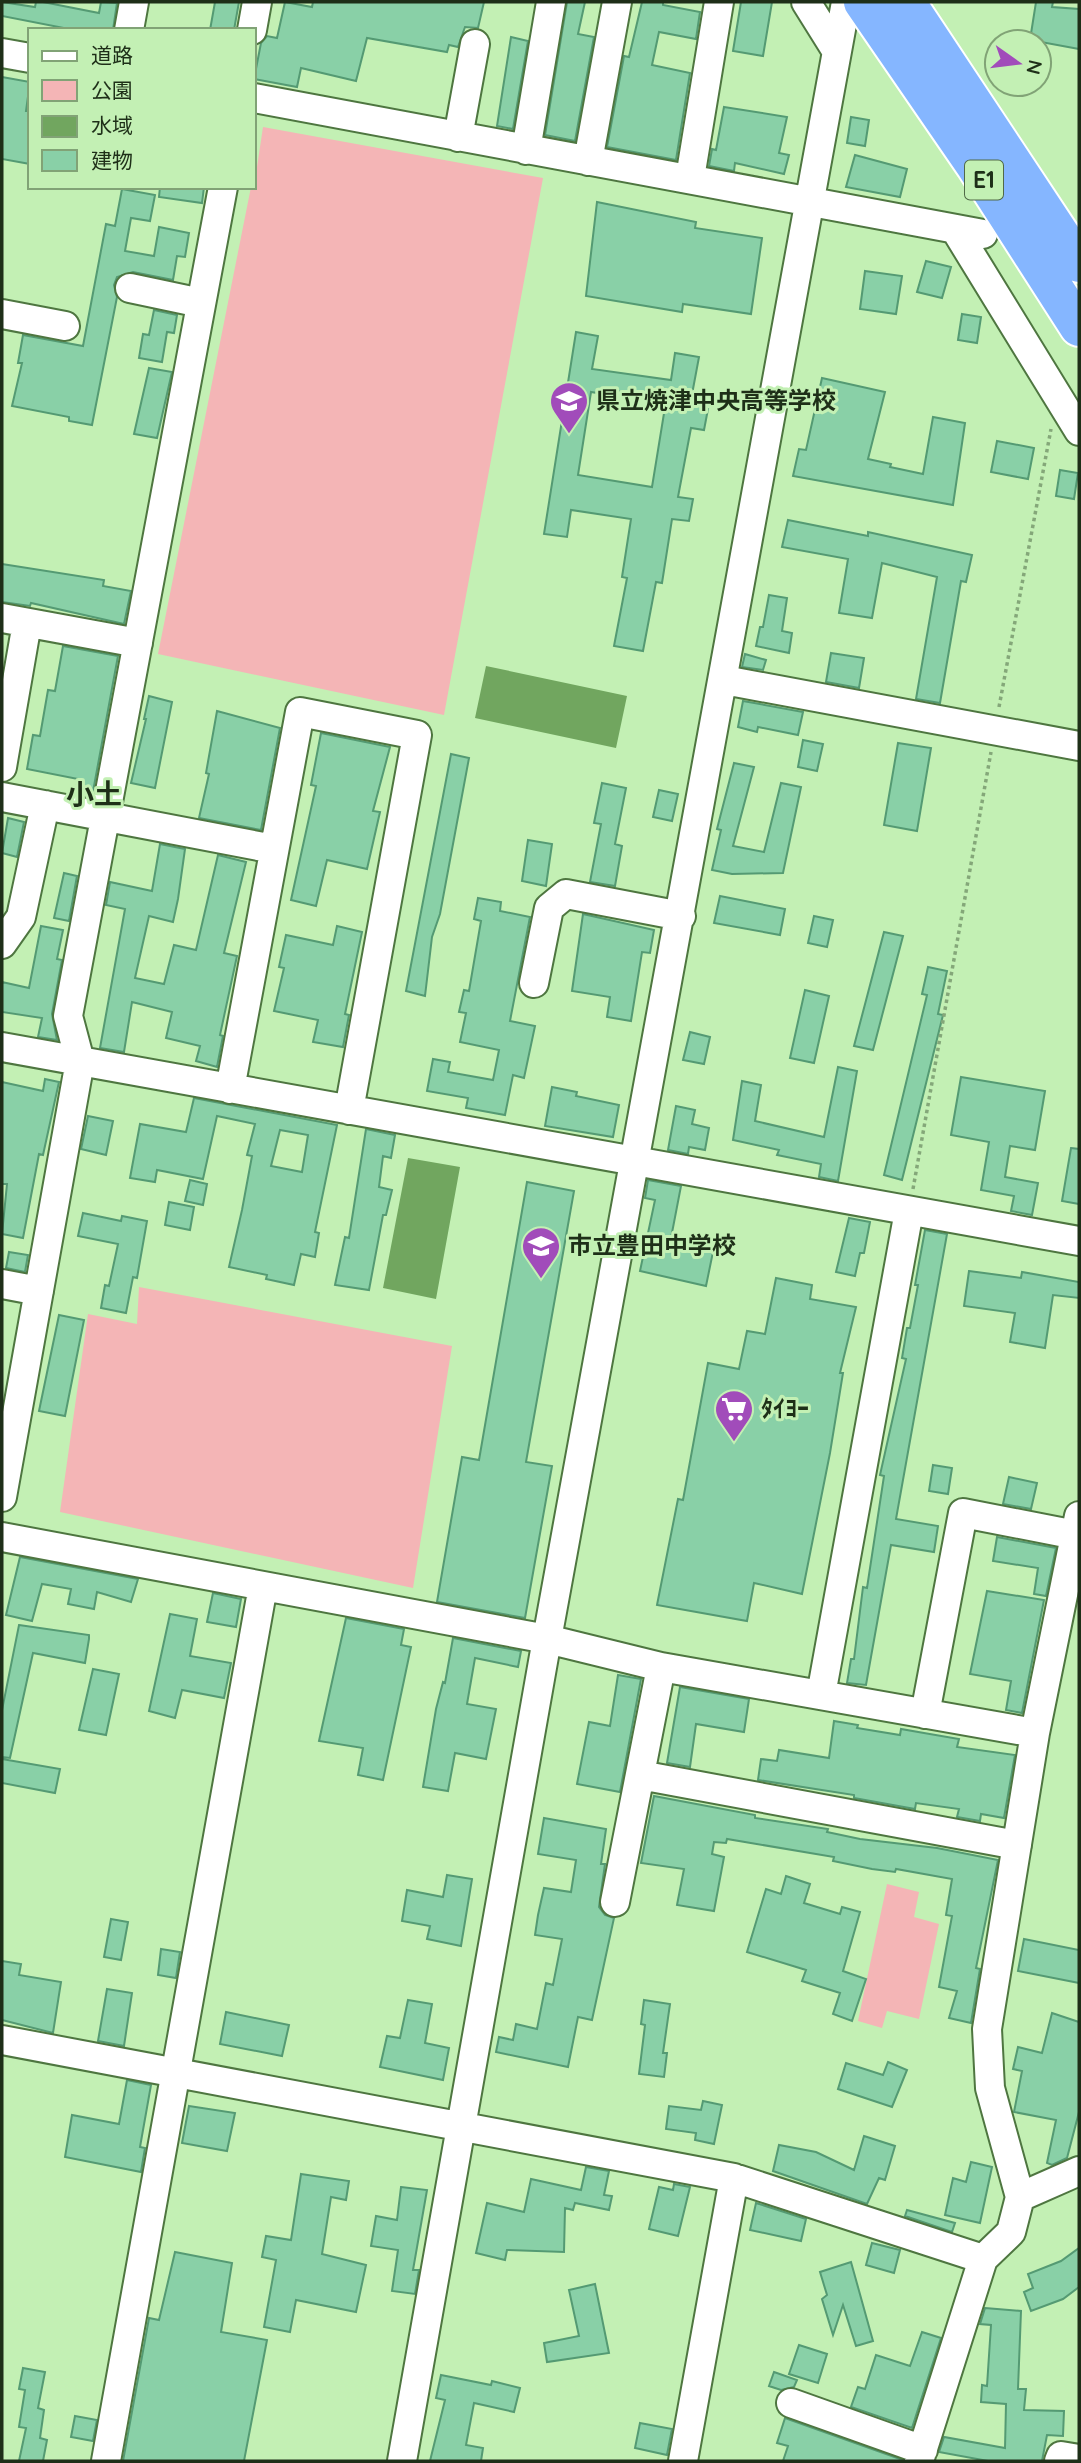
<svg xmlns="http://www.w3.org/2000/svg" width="1081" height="2463" viewBox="0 0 1081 2463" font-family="Quicksand,'Noto Sans JP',sans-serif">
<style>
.green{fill:#f4b5b6}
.water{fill:#71a65f}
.building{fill:#89d0a7;stroke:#549a73;stroke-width:2;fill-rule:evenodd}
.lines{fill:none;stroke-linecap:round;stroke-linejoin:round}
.minor-casing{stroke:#4e7640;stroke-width:32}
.highway-casing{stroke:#fff;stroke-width:42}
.path{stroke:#84a779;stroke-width:3.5;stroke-dasharray:3.5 3.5;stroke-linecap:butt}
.minor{stroke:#fff;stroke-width:28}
.highway{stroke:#85b6ff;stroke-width:38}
.labels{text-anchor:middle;stroke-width:6;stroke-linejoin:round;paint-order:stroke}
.shield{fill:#c3f0b4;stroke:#506947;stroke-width:2}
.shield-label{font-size:23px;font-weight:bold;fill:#1e2f18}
.poi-label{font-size:24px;font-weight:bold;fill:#1e2f18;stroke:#c3f0b4;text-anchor:start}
.quarter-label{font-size:28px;font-weight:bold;fill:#1e2f18;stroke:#c3f0b4}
</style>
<rect width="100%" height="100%" fill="#c3f0b4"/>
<!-- green -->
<path class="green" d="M263,127L543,178L444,715L158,654L251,187H254Z
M139,1287L452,1346L413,1588L60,1512L88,1314L137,1324Z
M887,1884L919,1892L914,1917L939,1924L919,2019L887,2011L882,2028L858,2021Z"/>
<!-- water -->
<path class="water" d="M486,666L627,696L616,748L475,718Z
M408,1158L460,1167L436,1299L383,1288Z"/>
<!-- building -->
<path class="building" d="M2,2L35,7L36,2H43L99,13L101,2L117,3L113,30H74L2,16Z
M215,2H239L234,30H210Z
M285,2L312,7L313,2H484L478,28L465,27L458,47L449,45L447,52L367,38L356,81L301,68L297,87L254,79L261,43L267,36L277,38Z
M567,2H585L578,34L594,37L575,141L545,135Z
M642,2H663V5L700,12L696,39L659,32L652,65L690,73L676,160L607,147L624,56L629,57Z
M741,2H772L763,56L733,51Z
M1036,2H1053L1052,7L1079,9V49L1030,40Z
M511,37L528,41L513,129L497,126Z
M2,77L30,82L26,111H30V164L2,159Z
M724,107L787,117L779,153L789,155L784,174L735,163L734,171L709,166L712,149L716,150Z
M851,117L869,120L865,146L847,143Z
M855,155L907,169L900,197L846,187Z
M160,187H204L202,203L159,197Z
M122,189L155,195L150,221L131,218L125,251L154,256L159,227L189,233L185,257L177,256L173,280L133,272L117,277L114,285L117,297L92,425L69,421V417L12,406L22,363H18L23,335L83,346L106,224L115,226Z
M597,202L696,222L695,228L762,238L751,314L683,304L682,312L586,296Z
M926,261L951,267L942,298L917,292Z
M865,271L902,276L896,314L860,309Z
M154,310L177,315L174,333L167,332L162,362L139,358L143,334L149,335Z
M962,314L981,317L977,343L958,340Z
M576,332L598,336L592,369L671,380L675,353L699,357L690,405L708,409L704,430L691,428L678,497L693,499L689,521L672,519L662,583L656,582L643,651L614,646L627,578L622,577L631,519L571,510L567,537L544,534ZM616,391L666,401L652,487L578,475L591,392L615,396Z
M149,368L172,372L157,438L134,434Z
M822,378L885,392L868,459L891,464L890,467L923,474L933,417L965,423L953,505L793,476L799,449L806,450Z
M997,441L1034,448L1028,479L991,472Z
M1060,470L1078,473L1074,499L1056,496Z
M788,520L868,536V532L972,555L966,582L961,581L940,703L916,699L937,577L882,563L872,618L839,613L848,559L782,547Z
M2,564L104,580L103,586L131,591L124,624L31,603L30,606L2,602Z
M769,595L787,598L782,631L792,633L789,653L756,646L760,627H763Z
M63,646L118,656L92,797L75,794L78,779L27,769L33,735L40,736L48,690L55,691Z
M831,653L864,658L859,688L826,682Z
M745,654L766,660L763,670L742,667Z
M149,696L172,702L155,788L131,783L146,719H144Z
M743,701L803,712L798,735L758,727L757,732L738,727Z
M217,711L280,728L261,830L199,818L209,774L206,773Z
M321,733L390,747L373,811L380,812L367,869L327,860L316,906L291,900L316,786L311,785Z
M803,740L823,744L817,771L798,767Z
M898,743L931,748L917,831L884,825Z
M451,754L469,758L440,914L432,937L425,996L406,991Z
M734,763L754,767L733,846L764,852L781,783L801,787L783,873L732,874L712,870L721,830L717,829Z
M602,783L626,788L615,844L622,846L615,886L590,882L601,824L594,823Z
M659,790L678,794L672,821L653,817Z
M8,818L24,822L17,857L2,853Z
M528,840L552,844L546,886L522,881Z
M160,844L185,849L178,899L173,922L149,916L135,978L164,984L174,945L196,950L218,855L246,862L224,953L237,956L220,1035L223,1036L217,1067L196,1061L200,1046L166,1038L172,1012L132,1002L124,1052L100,1048L125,909L106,905L110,882L152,891Z
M64,873L77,876L69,921L54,918Z
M720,896L785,909L780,935L714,923Z
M478,898L501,902L500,911L530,917L510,1021L535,1026L524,1078L513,1075L505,1115L466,1108L468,1098L427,1091L433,1059L450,1062L448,1072L493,1080L499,1050L460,1042L466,1013L459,1012L464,990L469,991L481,921L474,919Z
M583,914L654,930L650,953L642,952L631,1021L607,1017L610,997L572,991Z
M814,916L833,920L827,947L808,943Z
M41,926L63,930L57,959L62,960L52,1014L57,1040L38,1037L42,1018L2,1012V982L29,988Z
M337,926L362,932L345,1014L349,1015L343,1047L313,1042L318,1020L274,1011L284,968L279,967L286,935L333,945Z
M884,932L903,936L873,1050L854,1046Z
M928,967L947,971L938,1014L943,1015L902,1180L884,1175L927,995L922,994Z
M805,990L829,996L814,1063L790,1058Z
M690,1032L710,1037L704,1064L683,1060Z
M838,1067L857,1071L838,1181L819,1177L821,1164L777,1155L779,1150L733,1140L742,1081L761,1085L755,1121L824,1137Z
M961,1077L1045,1091L1035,1150L1010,1146L1005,1177L1038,1183L1032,1215L1011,1211L1014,1196L981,1190L989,1142L951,1135Z
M45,1079L59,1082L43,1155L39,1154L23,1238L2,1234L7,1184H2V1082L43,1091Z
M552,1087L577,1092L576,1096L619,1105L613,1137L545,1126Z
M194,1098L337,1125L315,1232L319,1233L315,1257L301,1254L294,1285L266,1279L267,1275L229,1267L242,1210L252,1156L247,1155L255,1124L217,1116L203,1179L157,1170L155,1182L130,1178L140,1124L186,1132ZM280,1130L308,1135L302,1172L271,1166Z
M676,1106L695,1110L692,1124L709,1128L705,1150L689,1147L688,1154L668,1150Z
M88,1116L113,1121L106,1155L81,1149Z
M366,1129L395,1135L391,1158L383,1156L379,1187L392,1190L386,1215H383L369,1290L335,1285L345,1237L349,1238Z
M1071,1148L1079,1149V1204L1062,1201Z
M190,1180L207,1184L203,1205L185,1201Z
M648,1180L681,1186L671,1238L714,1247L706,1286L640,1271L655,1200L645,1198Z
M527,1182L574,1191L526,1462L552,1466L525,1618L437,1602L462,1457L479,1460Z
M169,1202L194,1207L190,1230L165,1225Z
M83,1213L121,1221L122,1216L147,1221L137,1278L133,1277L126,1313L101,1308L105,1285L109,1286L118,1244L78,1236Z
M849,1218L870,1222L864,1253H860L855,1276L836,1272Z
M925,1230L947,1234L896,1519L938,1526L934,1552L891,1545L866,1685L847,1683L851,1659H854L863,1587L867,1588L884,1476L880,1475L906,1359L902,1358L907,1328H910L918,1285H915Z
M9,1252L28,1255L25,1272L6,1268Z
M969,1271L1021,1278L1022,1272L1079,1282V1298L1053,1295L1045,1348L1010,1342L1015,1313L964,1306Z
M776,1278L812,1285L810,1299L856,1307L840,1373H843L830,1453L802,1594L754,1583L747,1621L657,1605L678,1499L683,1500L708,1363L739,1369L747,1331L765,1334Z
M59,1315L84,1320L65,1416L39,1411Z
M933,1465L952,1468L948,1494L929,1491Z
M1009,1477L1037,1483L1031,1509L1003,1504Z
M997,1537L1056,1548L1046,1596L1034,1594L1038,1568L993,1561Z
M20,1557L138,1579L131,1602L97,1592L94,1609L68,1604L71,1589L42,1584L32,1621L6,1615Z
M987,1591L1044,1600L1022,1713L1006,1710L1011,1681L970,1674Z
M213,1593L241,1599L236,1627L207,1622Z
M170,1614L197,1619L190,1656L231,1663L224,1698L182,1690L175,1718L149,1711Z
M346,1618L404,1629L401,1645L411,1647L383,1780L358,1775L363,1748L319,1741Z
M19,1625L89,1635V1639L85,1663L33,1653L10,1758L2,1757V1710Z
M453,1638L521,1651L518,1667L475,1658L467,1704L496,1709L486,1759L455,1753L448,1791L423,1787L436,1709L443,1682L445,1683Z
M93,1669L119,1674L106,1735L79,1730Z
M618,1675L641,1679L620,1792L577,1784L589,1722L610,1726Z
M680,1687L749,1699L744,1732L696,1724L690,1767L667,1763Z
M834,1721L858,1725L857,1728L900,1735L901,1729L924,1733L959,1739L957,1747L1015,1755L1004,1818L981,1814L980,1821L957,1817L959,1809L916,1803L915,1809L854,1798V1795L758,1780L761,1759L777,1761L779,1750L829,1758Z
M2,1759L60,1769L55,1793L2,1783Z
M654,1796L755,1815V1818L828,1829L827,1832L860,1839L937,1848L998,1860L976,1968L980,1969L971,2023L949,2018L957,1991L939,1987L952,1916L946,1915L952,1879L896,1869L895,1872L872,1869L833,1861L834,1857L727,1839L726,1843L714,1842L712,1854L724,1857L714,1911L677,1905L684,1869L641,1863Z
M544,1818L606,1829L601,1864H605L599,1907L605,1915L614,1918L592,2020L578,2017L568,2067L496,2052L499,2037L513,2040L516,2024L537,2029L546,1983L553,1985L562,1939L535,1935L538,1915L544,1888L571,1892L576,1860L538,1854Z
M447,1875L472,1879L461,1946L427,1939L430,1926L402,1921L407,1890L443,1897Z
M786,1876L810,1884L804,1903L840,1914L842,1907L860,1912L843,1971L866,1979L852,2021L833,2014L840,1993L802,1981L806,1970L747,1952L766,1889L781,1894Z
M111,1919L128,1922L121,1960L104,1957Z
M1024,1939L1079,1950V1983L1018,1971Z
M161,1949L180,1952L176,1978L158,1975Z
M2,1961L21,1964L19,1975L61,1982L53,2033L2,2020Z
M107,1989L132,1993L124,2046L98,2041Z
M408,2000L432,2004L425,2043L449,2048L443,2080L380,2067L387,2036L400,2038Z
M644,2000L670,2004L663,2053H667L664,2077L639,2074L645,2025L641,2024Z
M226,2012L289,2025L282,2056L220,2044Z
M1052,2013L1079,2022V2112L1067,2158L1052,2165L1047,2163L1056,2120L1014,2112L1022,2071L1013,2069L1018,2047L1042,2053Z
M888,2062L907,2070L892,2107L838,2089L846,2063L883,2075Z
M127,2080L151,2085L140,2147L145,2148L141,2172L65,2157L72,2115L119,2124Z
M703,2101L722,2105L714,2144L695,2140L696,2133L666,2129L669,2106L701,2110Z
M189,2106L235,2113L227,2151L182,2143Z
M864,2136L895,2146L885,2180L879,2178L867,2204L773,2171L779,2145L816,2152L854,2170Z
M971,2162L992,2167L980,2223L945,2215L953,2178L966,2182Z
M586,2167L609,2171L604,2195L612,2196L609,2210L575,2203L573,2210L565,2208L564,2252L507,2250L505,2260L476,2253L487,2203L524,2212L531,2179L581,2190Z
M301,2174L349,2181L346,2200L331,2197L322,2254L366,2265L356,2312L296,2300L290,2332L264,2327L276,2260L262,2257L266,2236L291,2240Z
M674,2184L690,2187L678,2236L649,2229L659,2187L673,2190Z
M401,2187L427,2190L413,2270H419L415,2294L392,2291L398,2250L371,2246L376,2216L397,2220Z
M756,2203L806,2219L801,2241L750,2230Z
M907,2210L955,2223L952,2232L905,2216Z
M872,2243L900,2250L894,2273L866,2265Z
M1079,2248V2287L1063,2299L1031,2311L1024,2292L1033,2288L1028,2274L1061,2261Z
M175,2252L232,2263L221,2332L267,2340L244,2461H123L149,2318L159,2320Z
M851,2262L873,2341L856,2346L843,2305L833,2335L822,2299L827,2295L820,2272Z
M595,2284L609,2353L547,2362L544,2343L579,2336L569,2290Z
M985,2308L1021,2311L1018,2389H1026L1024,2410L1064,2411L1063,2436L1047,2435L1042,2461H988L939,2452L944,2437L1005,2448L1006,2404L981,2402L982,2385L987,2386L991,2325L980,2324Z
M922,2332L941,2338L912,2428L851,2407L858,2387L865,2389L876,2355L910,2366Z
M799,2345L827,2354L818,2383L789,2374Z
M23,2368L45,2372L38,2408L44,2410L40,2438L47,2440L43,2461H19L26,2428L19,2427L25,2390L19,2389Z
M774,2372L797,2380L794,2387L781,2390L769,2386Z
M441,2375L491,2385L492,2381L520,2388L514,2412L474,2403L466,2445L483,2448L481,2461H430L445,2400L436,2398Z
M75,2416L97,2420L93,2441L71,2437Z
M785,2418L903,2460V2461H783L788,2446L777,2443Z
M640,2423L672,2429L667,2455L635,2448Z"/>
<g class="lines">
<defs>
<path id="minor" d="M806,2L836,50
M129,30L134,2
M252,30L257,2
M2,53L30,58
M254,98L983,234
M458,137L475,44
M526,150L551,2
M588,161L617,2
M690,178L719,2
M955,229L1079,431
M130,288L201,303
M2,314L65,326
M2,618L138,643
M724,680L1079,746
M2,767L27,623
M2,797L274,849
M2,944L21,917L45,805
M534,983L549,908L566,894L681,916
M2,1047L1079,1241
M230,1089L300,712L417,735L349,1110
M2,1284L39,1291
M2,1497L80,1061L68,1016L223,187
M2,1537L547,1639L661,1667L1035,1733
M821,1695L909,1211
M925,1714L963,1513L1076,1535
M640,1775L1017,1845
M615,1902L661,1667
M2,2040L734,2178L983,2259
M1020,2197L1079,2171
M791,2403L923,2450
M106,2461L263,1586
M402,2461L547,1639L846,2
M683,2461L734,2178
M919,2461L983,2259L1011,2232L1020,2197L990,2088L987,2029L1035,1733L1079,1516
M1059,2461L1061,2456L1079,2459"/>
<path id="highway" d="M863,2L975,165L1079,327
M906,2L1079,263"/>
</defs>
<!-- minor casing -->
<use href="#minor" class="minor-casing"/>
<!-- highway casing -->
<use href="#highway" class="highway-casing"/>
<!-- path -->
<path class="path" d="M999,707L1051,429
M913,1189L991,752"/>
<!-- minor -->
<use href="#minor" class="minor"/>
<!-- highway -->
<use href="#highway" class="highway"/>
</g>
<!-- icons -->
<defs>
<symbol id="school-pin" viewBox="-11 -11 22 30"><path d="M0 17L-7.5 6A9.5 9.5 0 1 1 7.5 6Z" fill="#a14cba" stroke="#c3f0b4"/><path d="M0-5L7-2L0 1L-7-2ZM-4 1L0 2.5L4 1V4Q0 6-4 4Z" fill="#fff"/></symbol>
<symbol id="supermarket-pin" viewBox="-11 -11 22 30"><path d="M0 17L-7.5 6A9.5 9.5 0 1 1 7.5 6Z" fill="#a14cba" stroke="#c3f0b4"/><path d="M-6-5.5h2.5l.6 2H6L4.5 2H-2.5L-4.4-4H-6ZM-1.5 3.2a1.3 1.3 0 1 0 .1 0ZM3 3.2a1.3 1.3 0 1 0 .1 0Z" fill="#fff"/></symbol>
</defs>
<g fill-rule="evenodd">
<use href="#school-pin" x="547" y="379" width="44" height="60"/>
<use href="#school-pin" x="519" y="1224" width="44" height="60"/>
<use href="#supermarket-pin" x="712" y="1387" width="44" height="60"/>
</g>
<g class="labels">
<!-- shield labels -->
<rect class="shield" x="965" y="160.5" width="38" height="39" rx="5"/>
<g class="shield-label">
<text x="984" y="188">E1</text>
</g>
<!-- poi labels -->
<g class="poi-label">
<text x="596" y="409">県立焼津中央高等学校</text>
<text x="568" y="1254">市立豊田中学校</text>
<text x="761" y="1417">ﾀｲﾖｰ</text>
</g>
<!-- quarter labels -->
<g class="quarter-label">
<text x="94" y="804">小土</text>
</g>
</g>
<!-- border -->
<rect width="1081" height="2463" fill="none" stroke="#1e2f18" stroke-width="7"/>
<!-- legend -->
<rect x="28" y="28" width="228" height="161" fill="#c3f0b4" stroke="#81a376" stroke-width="2"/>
<rect x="42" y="51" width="35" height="10" fill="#ffffff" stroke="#81a376" stroke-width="2"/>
<text x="91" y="63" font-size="21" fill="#1e2f18">道路</text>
<rect x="42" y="80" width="35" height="21" fill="#f4b5b6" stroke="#81a376" stroke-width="2"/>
<text x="91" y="98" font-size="21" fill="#1e2f18">公園</text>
<rect x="42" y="116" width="35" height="21" fill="#71a65f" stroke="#81a376" stroke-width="2"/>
<text x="91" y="133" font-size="21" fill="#1e2f18">水域</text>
<rect x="42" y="150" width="35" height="21" fill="#89d0a7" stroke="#81a376" stroke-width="2"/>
<text x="91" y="168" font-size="21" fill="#1e2f18">建物</text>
<!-- north arrow -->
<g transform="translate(1018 63) rotate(104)"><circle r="33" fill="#c3f0b4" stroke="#81a376" stroke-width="2"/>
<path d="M0-5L12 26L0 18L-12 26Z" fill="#a14cba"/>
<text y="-10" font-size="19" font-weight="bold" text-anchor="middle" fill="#1e2f18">N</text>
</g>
</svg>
